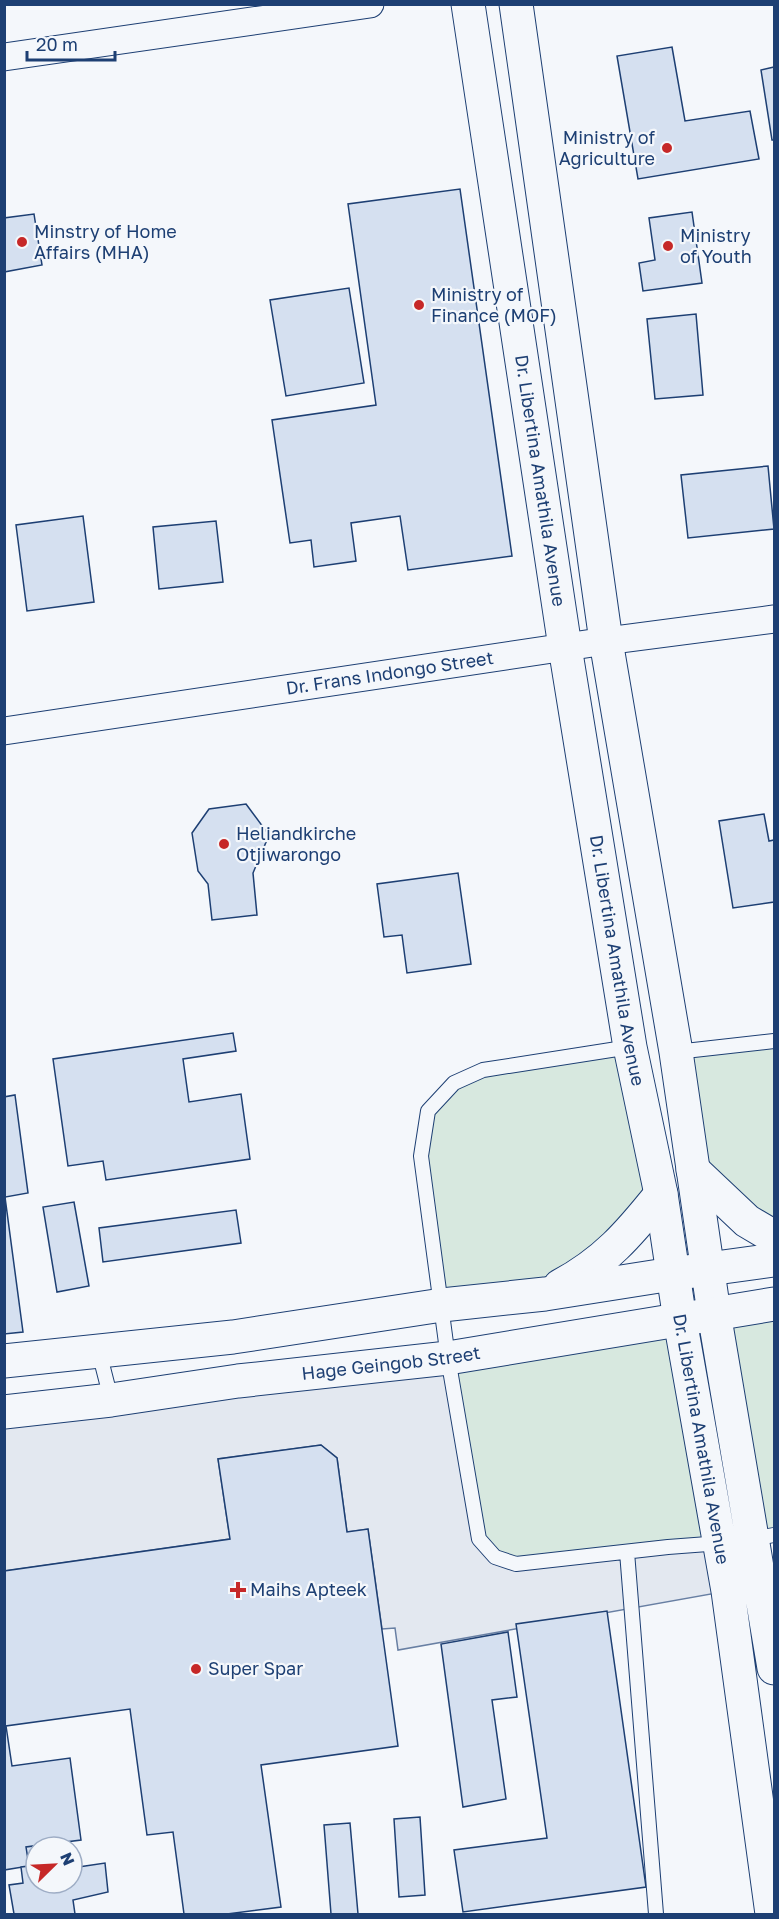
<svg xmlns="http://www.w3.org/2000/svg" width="779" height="1919" viewBox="0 0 779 1919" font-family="'Golos Text',sans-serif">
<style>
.green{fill:#d7e8df;stroke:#687fa3;stroke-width:1.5}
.parking{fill:#e3e8f0;stroke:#687fa3;stroke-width:1.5}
.building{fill:#d5e0f0;stroke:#1d3f73;stroke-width:1.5}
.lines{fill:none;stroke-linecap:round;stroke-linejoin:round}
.service-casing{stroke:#1d3f73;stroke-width:16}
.minor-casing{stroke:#1d3f73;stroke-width:29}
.tertiary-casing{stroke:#1d3f73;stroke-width:35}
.primary-casing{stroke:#1d3f73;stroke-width:35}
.trunk-casing{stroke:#1d3f73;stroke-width:35}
.service{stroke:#f4f7fb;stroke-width:14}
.minor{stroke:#f4f7fb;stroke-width:27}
.tertiary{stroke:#f4f7fb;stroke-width:33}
.primary{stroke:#f4f7fb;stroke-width:33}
.trunk{stroke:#f4f7fb;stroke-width:33}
.poi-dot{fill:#c62828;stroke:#f4f7fb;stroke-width:2}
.labels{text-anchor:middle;stroke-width:4.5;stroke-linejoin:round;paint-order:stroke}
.poi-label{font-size:18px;fill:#1d3f73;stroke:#f4f7fb;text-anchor:start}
.street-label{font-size:18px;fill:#1d3f73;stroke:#f4f7fb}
</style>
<rect width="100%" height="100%" fill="#f4f7fb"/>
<!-- green -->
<path class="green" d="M774,1041V1236L693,1170L676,1052Z
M630,1047L661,1194L578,1276L442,1305L421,1156L428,1111L454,1083L483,1070Z
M774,1304V1535L753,1539L714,1313Z
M680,1320L719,1544L516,1564L479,1539L448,1358Z"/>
<!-- parking -->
<path class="parking" d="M448,1358L479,1538L516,1564L719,1544L728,1591L398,1650L395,1628L382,1629L368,1529L347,1532L337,1458L321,1445L218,1459L230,1539L5,1571L4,1412Z"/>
<!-- building -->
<path class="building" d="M672,47L685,121L750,111L759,159L638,179L617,56Z
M774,67V140H772L761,70Z
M460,189L512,556L408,570L400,516L351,523L356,561L314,567L311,540L290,543L272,420L376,405L348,204Z
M692,212L702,283L643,291L639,263L655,260L649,218Z
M34,214L42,265L4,272V218Z
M349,288L364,383L286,396L270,300Z
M696,314L703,395L655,399L647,319Z
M768,466L774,529L688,538L681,475Z
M83,516L94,602L27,611L16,525Z
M216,521L223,582L159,589L153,527Z
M246,804L269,835L253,873L257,915L212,920L208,884L198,871L192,833L209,809Z
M764,814L769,841L774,840V902L733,908L719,821Z
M458,873L471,964L407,973L402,935L384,937L377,884Z
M233,1033L236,1051L183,1059L189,1102L241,1094L250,1159L106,1180L103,1161L68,1166L53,1059Z
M15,1095L28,1193L5,1197L23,1332L4,1334V1097Z
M74,1202L89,1286L57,1292L43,1207Z
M236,1210L241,1243L103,1262L99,1228Z
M321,1445L337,1458L347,1532L368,1529L398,1746L261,1765L281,1907L227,1914H184L173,1832L147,1835L130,1709L6,1726L12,1766L70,1758L81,1840L26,1847L29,1866L4,1870V1571L230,1539L218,1459Z
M607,1611L646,1887L463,1912L454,1850L547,1838L516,1624Z
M508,1632L517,1697L492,1700L506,1799L463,1807L441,1644Z
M420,1817L425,1895L399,1897L394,1819Z
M350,1823L358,1914H331L324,1825Z
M54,1843L55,1847H36V1883H72V1868L105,1863L108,1892L73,1900L75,1914H14L9,1885L23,1883L21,1867L29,1866L26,1847Z"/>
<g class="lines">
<defs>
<path id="service" d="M630,1047L483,1070L454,1083L428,1111L421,1156L448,1358L479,1539L495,1557L516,1564L668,1547L721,1543
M676,1052L774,1041
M99,1352L111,1399
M752,1539L774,1535
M627,1552L656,1914"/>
<g id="minor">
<path d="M4,57L370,4"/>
<path id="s1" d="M4,731L606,641L774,619"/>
</g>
<path id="tertiary" d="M714,1313L774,1668
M680,1320L728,1591L772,1914"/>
<g id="primary">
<path id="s2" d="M468,4L565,647L630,1047L661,1194L680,1320"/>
<path d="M516,4L606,641L676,1052L714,1313"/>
</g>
<g id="trunk">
<path d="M693,1170L747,1221L774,1237"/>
<path d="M560,1286C605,1262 629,1234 661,1194"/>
<path d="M4,1361L233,1337L442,1305L545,1294L672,1274L774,1260"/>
<path id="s3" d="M4,1412L111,1400L238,1381L448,1358L774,1304"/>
</g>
</defs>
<!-- service casing -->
<use href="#service" class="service-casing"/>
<!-- minor casing -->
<use href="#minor" class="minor-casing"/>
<!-- tertiary casing -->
<use href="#tertiary" class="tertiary-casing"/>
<!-- primary casing -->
<use href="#primary" class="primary-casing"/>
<!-- trunk casing -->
<use href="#trunk" class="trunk-casing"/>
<!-- service -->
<use href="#service" class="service"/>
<!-- minor -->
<use href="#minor" class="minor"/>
<!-- tertiary -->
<use href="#tertiary" class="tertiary"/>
<!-- primary -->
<use href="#primary" class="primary"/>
<!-- trunk -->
<use href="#trunk" class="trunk"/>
</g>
<!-- markers -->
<g class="poi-dot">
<circle cx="667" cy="148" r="6"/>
<circle cx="22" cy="242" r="6"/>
<circle cx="668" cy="246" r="6"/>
<circle cx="419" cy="305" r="6"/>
<circle cx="224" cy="844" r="6"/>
<path d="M235 1581h6v6h6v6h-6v6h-6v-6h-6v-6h6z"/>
<circle cx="196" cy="1669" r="6"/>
</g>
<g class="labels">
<!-- poi labels -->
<g class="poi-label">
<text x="655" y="144" text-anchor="end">Ministry of<tspan x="655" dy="21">Agriculture</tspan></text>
<text x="34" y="238">Minstry of Home<tspan x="34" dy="21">Affairs (MHA)</tspan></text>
<text x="680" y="242">Ministry<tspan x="680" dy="21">of Youth</tspan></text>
<text x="431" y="301">Ministry of<tspan x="431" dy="21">Finance (MOF)</tspan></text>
<text x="236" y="840">Heliandkirche<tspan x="236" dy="21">Otjiwarongo</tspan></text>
<text x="250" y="1596">Maihs Apteek</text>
<text x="208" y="1675">Super Spar</text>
</g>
<!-- street labels -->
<g class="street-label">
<text dy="6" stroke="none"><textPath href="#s2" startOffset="482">Dr. Libertina Amathila Avenue</textPath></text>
<text dy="6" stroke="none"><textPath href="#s1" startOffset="390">Dr. Frans Indongo Street</textPath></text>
<text dy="6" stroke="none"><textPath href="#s2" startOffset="968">Dr. Libertina Amathila Avenue</textPath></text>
<text dy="6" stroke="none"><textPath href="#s3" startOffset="390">Hage Geingob Street</textPath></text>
<text transform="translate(701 1439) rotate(80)" y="6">Dr. Libertina Amathila Avenue</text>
</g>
</g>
<!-- border -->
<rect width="779" height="1919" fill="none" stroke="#1d3f73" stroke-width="12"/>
<!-- north arrow -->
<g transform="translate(54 1865) rotate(66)"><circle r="28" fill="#f4f7fb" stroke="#9eadc5" stroke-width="1.5"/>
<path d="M0-4.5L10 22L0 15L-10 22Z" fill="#c62828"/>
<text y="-9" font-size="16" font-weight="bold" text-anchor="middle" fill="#1d3f73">N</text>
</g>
<!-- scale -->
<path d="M27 51v9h88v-9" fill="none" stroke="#1d3f73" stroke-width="3"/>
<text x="36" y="51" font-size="18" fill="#1d3f73" stroke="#f4f7fb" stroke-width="4.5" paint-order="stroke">20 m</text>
</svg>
